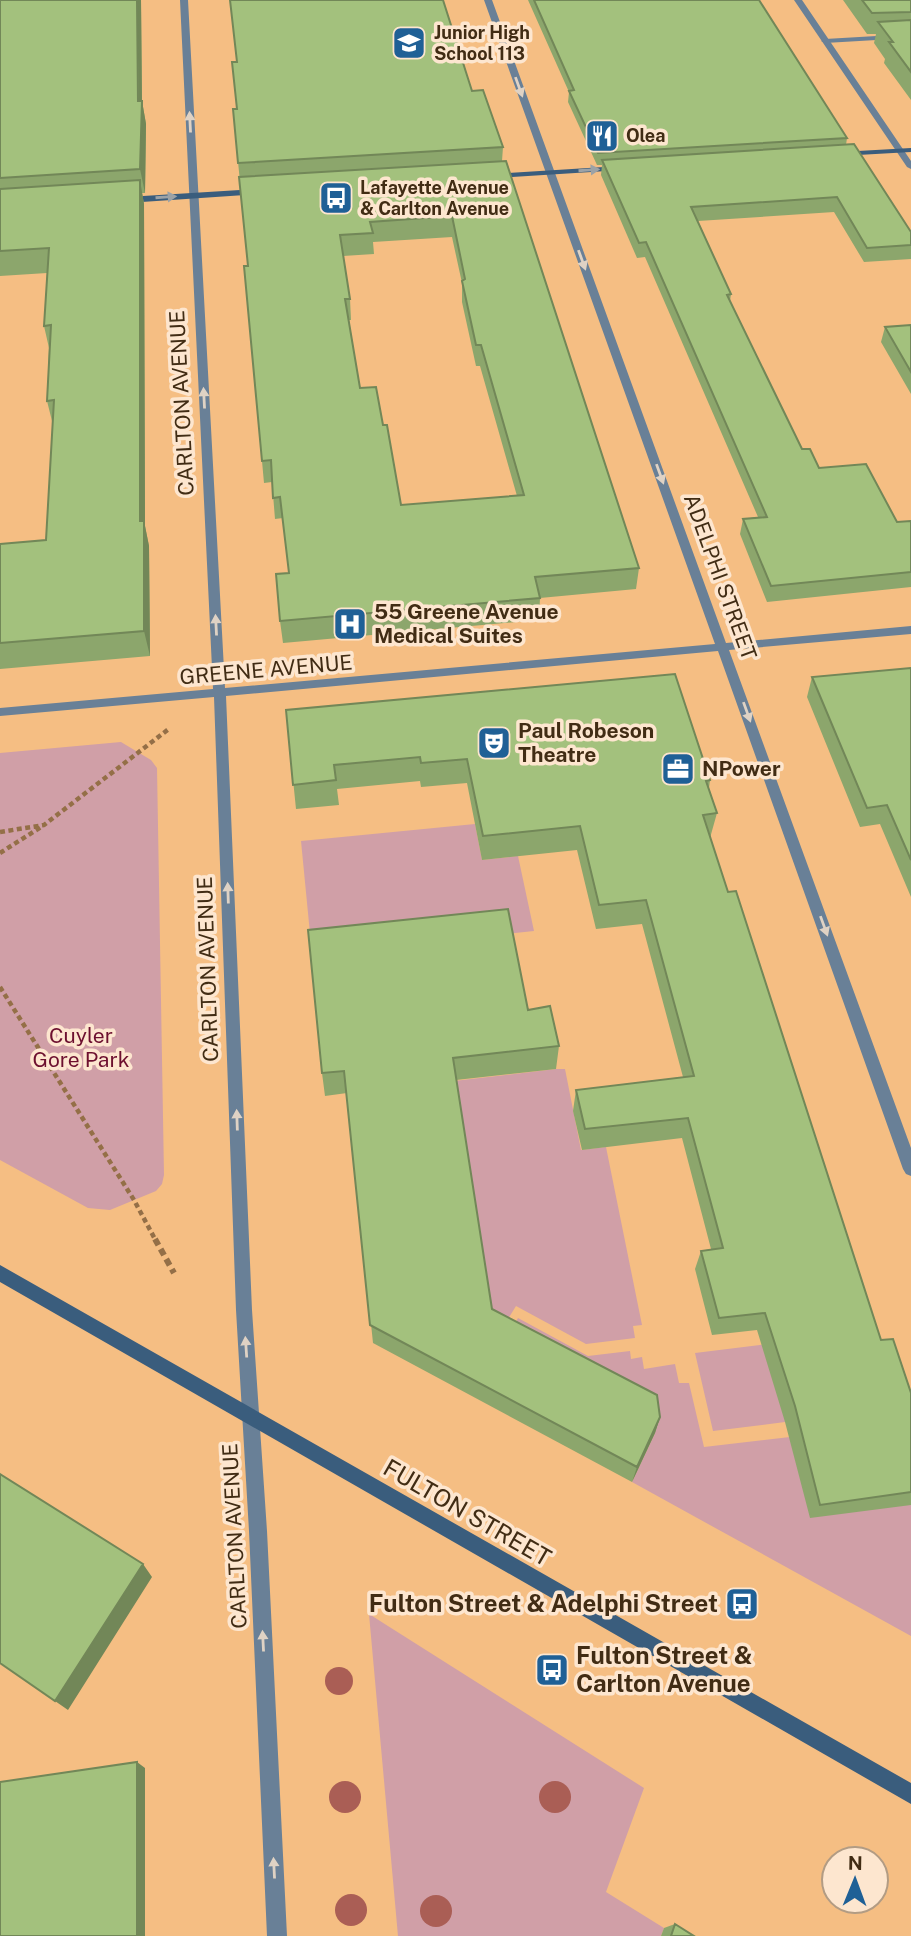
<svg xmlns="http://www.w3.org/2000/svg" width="911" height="1936" viewBox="0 0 911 1936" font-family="'Public Sans',sans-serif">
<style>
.green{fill:#d09fa7}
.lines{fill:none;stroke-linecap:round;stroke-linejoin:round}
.path-far1{stroke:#946f47;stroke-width:4.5;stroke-dasharray:5 3.5;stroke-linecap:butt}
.path{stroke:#946f47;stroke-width:6;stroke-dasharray:7 4.5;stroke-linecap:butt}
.service{fill:#698097;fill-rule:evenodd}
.minor{fill:#698097;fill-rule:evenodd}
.secondary{fill:#3a5d7d;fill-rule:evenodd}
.tree{fill:#aa5e55}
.wall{fill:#8ca66c;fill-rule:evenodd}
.shaded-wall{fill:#728758}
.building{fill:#a3c17d;stroke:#728758;stroke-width:2;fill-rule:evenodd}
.oneway{fill:#dfd2c4}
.oneway2{fill:#9ca2a6}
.labels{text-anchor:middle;stroke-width:7;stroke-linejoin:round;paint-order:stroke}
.far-poi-label{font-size:18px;font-weight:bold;fill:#412c14;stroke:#fde6cf;text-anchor:start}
.street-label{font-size:21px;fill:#412c14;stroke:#fde6cf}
.poi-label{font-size:21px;font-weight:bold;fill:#412c14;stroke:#fde6cf;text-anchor:start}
.park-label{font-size:21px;fill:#6d102f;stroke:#fde6cf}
.near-street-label{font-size:24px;fill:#412c14;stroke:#fde6cf}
.near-poi-label{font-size:24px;font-weight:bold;fill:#412c14;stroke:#fde6cf;text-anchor:end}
</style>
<rect width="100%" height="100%" fill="#f5be83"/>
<!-- green -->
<path class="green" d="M121,742L151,760L157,768L164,1175L162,1184L156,1191L110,1210L88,1208L0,1160V753Z
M475,824L482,860L518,856L534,931L312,954L301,841Z
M556,1069H565L581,1150L606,1147L642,1325L633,1326L635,1338L586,1344L516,1306L500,1332L491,1328L454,1081Z
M518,1318L588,1356L630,1351L631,1359L642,1357L644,1369L675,1364L679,1383H689L704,1447L790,1437L911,1505V1636L632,1482L655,1433L508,1336Z
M863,1332L785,1422L713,1431L695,1353Z
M369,1614L644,1788L606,1892L664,1928L661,1936H398Z"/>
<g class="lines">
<!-- path-far1 -->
<path class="path-far1" d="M0,832L44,825L170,728
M0,853L41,827
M0,987L134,1200L156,1241"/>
<!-- path -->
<path class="path" d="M155,1239L174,1273"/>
<!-- service -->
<path class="service" d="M911,34V38L825,43L821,41L825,39Z"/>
<!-- minor -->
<path class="minor" d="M180,0H188L225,688L715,644L484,0H492L726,643L911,626V634L729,650L911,1148V1176L906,1174L903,1169L718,651L226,696L252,1310L267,1531L287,1936H267L249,1531L236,1310L214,697L0,716V708L213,689Z
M794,0H802L911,161V169L907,167Z"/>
<!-- secondary -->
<path class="secondary" d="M911,148V152L840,156L836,154L840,152Z
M620,166L624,168L623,170L494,178L490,176L494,174Z
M257,189L260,190V194L127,203L123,200L127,197Z
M0,1265L911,1783V1804L0,1282Z"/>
</g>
<!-- trees -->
<g class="tree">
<circle cx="339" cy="1681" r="14"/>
<circle cx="345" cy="1797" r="16"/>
<circle cx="555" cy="1797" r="16"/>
<circle cx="351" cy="1910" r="16"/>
<circle cx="436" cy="1911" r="16"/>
</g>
<!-- wall -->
<path class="wall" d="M0,0H141L142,101L146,124L145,193H142L144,204L145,526L149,546L150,656L0,669V544L46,540L53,425L47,401L49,348L44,326L47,273L0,276Z
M528,0H759L847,138L846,145L911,232V259L864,262L834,212L698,221L731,294L730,301L802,449L819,468L897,522L911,521V587L767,602L740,534L743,519L758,517L645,257L637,258L601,175L602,165H597L568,102L569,92Z
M843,0H911V100L884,63L885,59L874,43L876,34H867Z
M472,91L503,147L502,161L639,568L636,589L540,598L539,620L283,643L280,621L289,573L283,518L275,519L272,482L264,483L262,461L248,266L233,109ZM452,237L462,283V302L476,366H480L517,496L401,505L383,425L360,388L349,320H351L350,299L343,256L374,254L373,242Z
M911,325V394L881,342L885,327Z
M911,668V897L880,824L860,827L807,697L812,677Z
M286,710L710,780L709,788L717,813L710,838L728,892L881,1340L911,1393V1505L810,1518L785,1422L757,1330L712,1335L695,1269L701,1251L711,1249L682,1138L582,1150L573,1111L576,1090L683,1077L642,924L596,929L577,850L482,860L467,783L421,787L420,781L337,789L339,805L296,809Z
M528,1010L559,1046L556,1069L456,1080L492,1309L660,1417L655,1433L632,1482L373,1343L347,1093L325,1096L322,1073Z
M675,1924L694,1936H661L664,1928Z"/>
<!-- shaded-wall -->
<path class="shaded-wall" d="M137,0H141L142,109V101L146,124L145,193L140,169Z
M140,180L144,204L145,526L149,546L150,656L144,631L140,521Z
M660,1417L655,1433L632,1482L637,1467Z
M143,1564L152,1577L68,1710L55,1701Z
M137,1762L145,1768V1936H137Z"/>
<!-- building -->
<path class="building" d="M0,0H137L138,101H142L140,169L0,178Z
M230,0H443L472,91L483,90L503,147L238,163L233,109H237L232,62H237Z
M534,0H759L847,138L598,153L569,91L574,90Z
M862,0H911V12L872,13Z
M911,20V72L889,42H893L878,22Z
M854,144L911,232V245L867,248L837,197L691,207L731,294L727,295L802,449H810L819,468L866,464L897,522L911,521V572L771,586L743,519L767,517L646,242L639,243L602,160Z
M506,161L639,568L535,577L540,598L280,621L276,574L289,573L280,497L273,498L271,460L262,461L244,266H248L239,177ZM452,216L465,279L462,281L476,345H481L524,495L401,505L387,425H383L376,387L360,388L345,299H350L340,235L373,233L370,222Z
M140,180V521H144V631L0,643V544L46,540L54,400L47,401L51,325L44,326L49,248L0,251V189Z
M911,325V372L885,327Z
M911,668V860L887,805L867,808L812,677Z
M675,674L710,780L706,781L717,813L703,815L728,892L736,891L881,1340L893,1339L911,1393V1492L820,1505L795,1406L765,1313L719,1318L701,1251L723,1248L688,1118L585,1129L576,1090L694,1076L646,900L599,905L580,826L483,836L467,759L421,763L420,757L334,765L336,780L293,785L286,710Z
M508,909L528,1010L550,1006L559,1046L453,1058L492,1309L657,1395L660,1417L637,1467L370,1325L344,1071L322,1073L308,930Z
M0,1474L143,1564L55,1701L0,1663Z
M137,1762V1936H0V1782Z
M675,1924L694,1936H671Z"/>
<!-- one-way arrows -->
<defs><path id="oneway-solid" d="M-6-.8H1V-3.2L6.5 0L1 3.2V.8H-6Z" transform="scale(1.75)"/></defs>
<g class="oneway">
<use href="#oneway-solid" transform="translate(519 87) rotate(70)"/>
<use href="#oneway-solid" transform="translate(190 122) rotate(-93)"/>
<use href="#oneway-solid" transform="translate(582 260) rotate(70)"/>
<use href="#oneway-solid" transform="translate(204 398) rotate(-93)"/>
<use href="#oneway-solid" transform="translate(660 474) rotate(70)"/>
<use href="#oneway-solid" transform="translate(216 625) rotate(-93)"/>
<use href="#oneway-solid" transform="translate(747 712) rotate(70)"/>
<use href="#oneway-solid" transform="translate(228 893) rotate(-92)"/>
<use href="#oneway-solid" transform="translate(824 926) rotate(70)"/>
<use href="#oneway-solid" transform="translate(237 1120) rotate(-92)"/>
<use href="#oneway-solid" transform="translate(246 1347) rotate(-94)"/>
<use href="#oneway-solid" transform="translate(263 1641) rotate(-93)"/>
<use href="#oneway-solid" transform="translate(274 1868) rotate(-93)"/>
</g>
<g class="oneway2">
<use href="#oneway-solid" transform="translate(589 170) rotate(-4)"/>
<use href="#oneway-solid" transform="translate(166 197) rotate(-4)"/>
</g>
<!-- icons -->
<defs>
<symbol id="school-square" viewBox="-11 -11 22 22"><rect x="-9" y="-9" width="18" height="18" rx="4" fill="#1f6096" stroke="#fde6cf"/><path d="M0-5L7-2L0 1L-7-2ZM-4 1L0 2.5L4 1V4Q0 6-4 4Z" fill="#fff"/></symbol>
<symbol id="restaurant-square" viewBox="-11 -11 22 22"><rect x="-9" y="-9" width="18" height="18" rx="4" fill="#1f6096" stroke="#fde6cf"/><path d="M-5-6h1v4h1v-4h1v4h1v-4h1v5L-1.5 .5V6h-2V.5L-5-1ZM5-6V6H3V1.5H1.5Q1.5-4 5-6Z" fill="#fff"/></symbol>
<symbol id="bus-square" viewBox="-11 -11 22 22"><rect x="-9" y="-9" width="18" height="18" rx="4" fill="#1f6096" stroke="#fde6cf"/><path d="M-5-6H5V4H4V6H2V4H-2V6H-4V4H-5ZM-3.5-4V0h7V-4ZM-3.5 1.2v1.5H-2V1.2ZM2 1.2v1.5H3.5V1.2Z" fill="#fff"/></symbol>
<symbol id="hospital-square" viewBox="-11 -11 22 22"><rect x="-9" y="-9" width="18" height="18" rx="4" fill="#1f6096" stroke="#fde6cf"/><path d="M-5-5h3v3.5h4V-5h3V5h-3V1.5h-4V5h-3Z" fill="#fff"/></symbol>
<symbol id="theatre-square" viewBox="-11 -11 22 22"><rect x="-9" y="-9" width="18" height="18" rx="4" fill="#1f6096" stroke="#fde6cf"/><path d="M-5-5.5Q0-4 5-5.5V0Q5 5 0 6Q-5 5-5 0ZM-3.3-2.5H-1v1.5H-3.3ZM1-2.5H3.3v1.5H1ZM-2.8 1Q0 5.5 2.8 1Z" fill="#fff"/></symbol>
<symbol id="office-square" viewBox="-11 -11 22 22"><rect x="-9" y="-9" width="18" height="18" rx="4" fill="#1f6096" stroke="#fde6cf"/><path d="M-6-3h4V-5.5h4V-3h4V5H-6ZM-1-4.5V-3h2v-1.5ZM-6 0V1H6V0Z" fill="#fff"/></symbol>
</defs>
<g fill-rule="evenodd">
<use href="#school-square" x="390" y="24" width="38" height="38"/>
<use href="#restaurant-square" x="583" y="117" width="38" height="38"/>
<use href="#bus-square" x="317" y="179" width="38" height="38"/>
<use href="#hospital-square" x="331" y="605" width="38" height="38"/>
<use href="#theatre-square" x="475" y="724" width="38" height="38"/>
<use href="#office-square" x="659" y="750" width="38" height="38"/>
<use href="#bus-square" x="723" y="1585" width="38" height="38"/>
<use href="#bus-square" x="533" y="1651" width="38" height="38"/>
</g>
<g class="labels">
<!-- far-poi labels -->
<g class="far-poi-label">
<text x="434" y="39">Junior High<tspan x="434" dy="21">School 113</tspan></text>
<text x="626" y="142">Olea</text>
<text x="360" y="194">Lafayette Avenue<tspan x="360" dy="21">&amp; Carlton Avenue</tspan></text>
</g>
<!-- street labels -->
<g class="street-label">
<text transform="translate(182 403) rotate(-93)" y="7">CARLTON AVENUE</text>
<text transform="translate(720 577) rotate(70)" y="7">ADELPHI STREET</text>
<text transform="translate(266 670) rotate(-5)" y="7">GREENE AVENUE</text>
<text transform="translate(208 969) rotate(-92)" y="7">CARLTON AVENUE</text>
<text transform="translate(235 1536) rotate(-93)" y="7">CARLTON AVENUE</text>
</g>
<!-- poi labels -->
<g class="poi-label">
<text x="374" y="619">55 Greene Avenue<tspan x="374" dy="24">Medical Suites</tspan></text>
<text x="518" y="738">Paul Robeson<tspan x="518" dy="24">Theatre</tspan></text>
<text x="702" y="776">NPower</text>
</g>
<!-- park labels -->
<g class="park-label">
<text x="81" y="1043">Cuyler<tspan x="81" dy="24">Gore Park</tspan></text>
</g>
<!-- near-street labels -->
<g class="near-street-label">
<text transform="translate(467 1513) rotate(30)" y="8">FULTON STREET</text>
</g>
<!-- near-poi labels -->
<g class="near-poi-label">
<text x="718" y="1612">Fulton Street &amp; Adelphi Street</text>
<text x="576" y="1664" text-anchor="start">Fulton Street &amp;<tspan x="576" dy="28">Carlton Avenue</tspan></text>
</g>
</g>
<!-- north arrow -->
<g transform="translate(855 1880) rotate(1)"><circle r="33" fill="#fde6cf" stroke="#b29c84" stroke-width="2"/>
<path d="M0-5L12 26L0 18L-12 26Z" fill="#1f6096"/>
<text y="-10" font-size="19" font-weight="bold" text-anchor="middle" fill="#412c14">N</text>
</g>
</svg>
